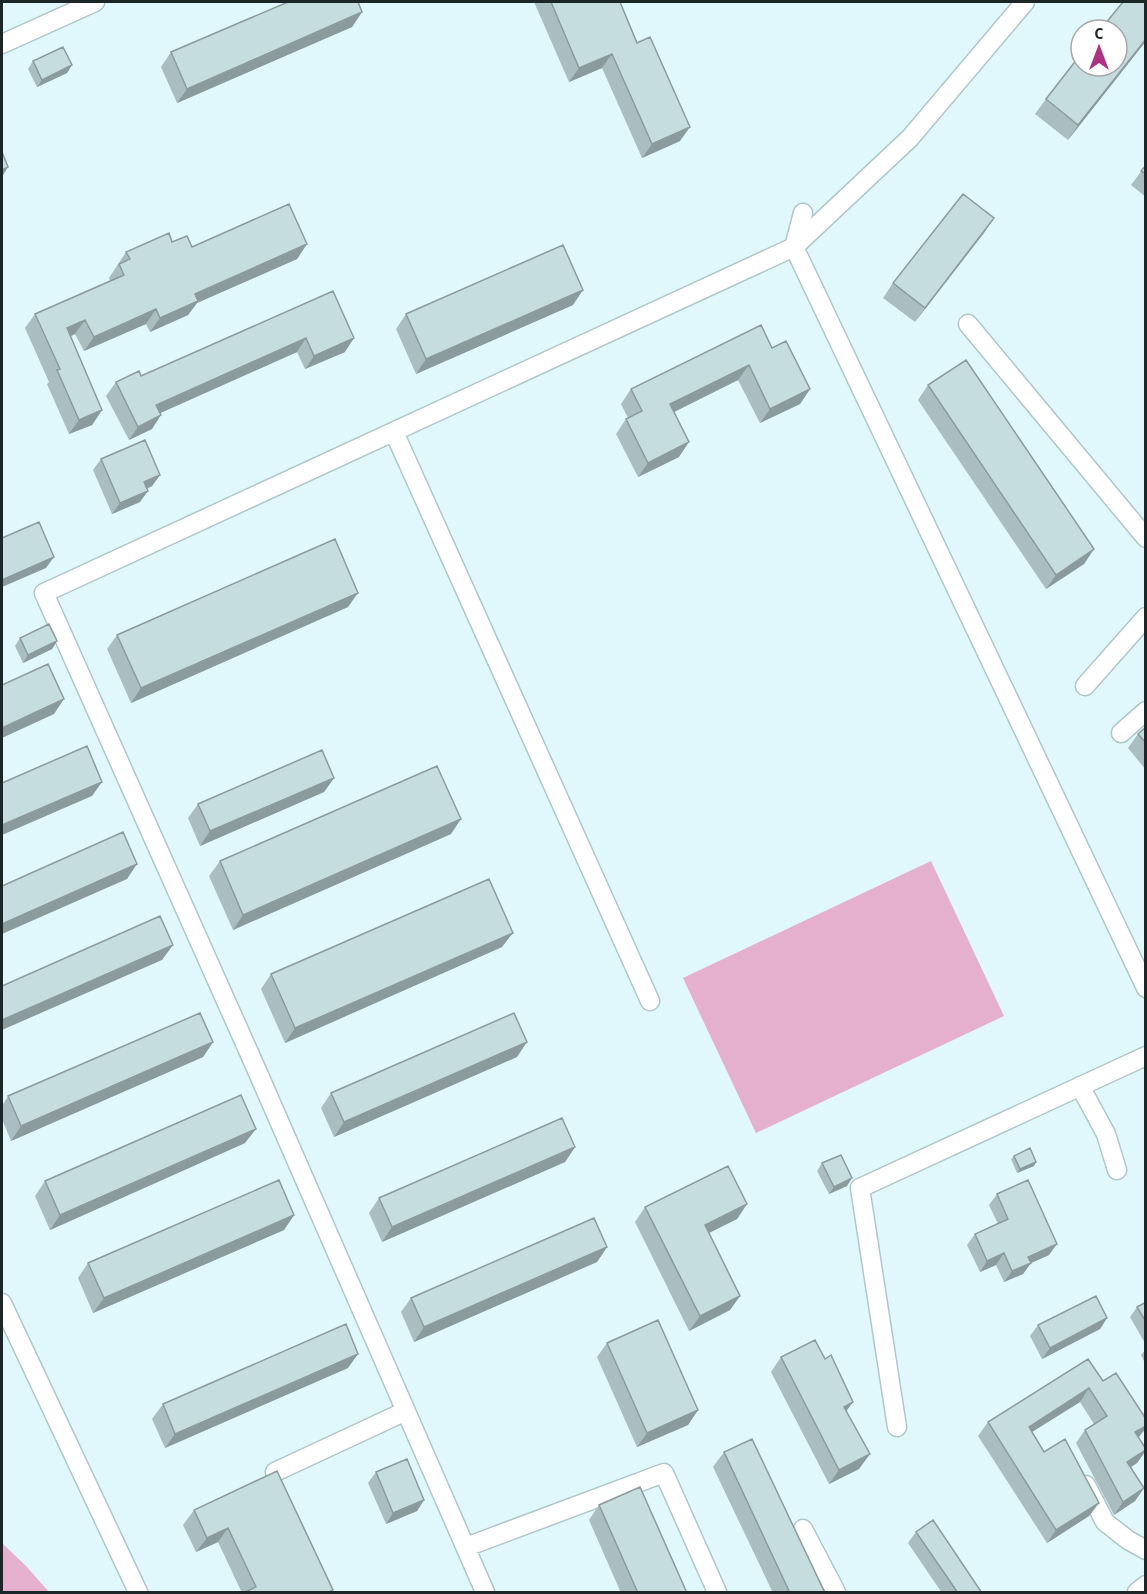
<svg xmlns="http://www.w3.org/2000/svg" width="1147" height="1594" viewBox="0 0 1147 1594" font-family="'Alegreya Sans',sans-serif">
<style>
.green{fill:#e5afce}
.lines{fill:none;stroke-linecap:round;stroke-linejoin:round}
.minor-casing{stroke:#b0c7ca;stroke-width:21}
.minor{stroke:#fff;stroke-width:18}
.wall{fill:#aabec1}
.shaded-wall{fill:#8b9b9d}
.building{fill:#c6dde0;stroke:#8b9b9d;stroke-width:1.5}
</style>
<rect width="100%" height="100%" fill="#e0f8fb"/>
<!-- green -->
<path class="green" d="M931,861L1004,1016L756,1133L683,978Z
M2,1543L26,1566L49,1592H2Z"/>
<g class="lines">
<defs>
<path id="minor" d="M2,44L95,2
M803,213L794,247L1146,988
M968,324L1146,538
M394,432L650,1001
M1085,686L1146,617
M1121,733L1146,711
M1080,1086L1106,1134L1117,1170
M2,1303L138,1592
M897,1427L860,1188L1146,1056
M275,1472L406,1411
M1086,1485L1105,1522L1128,1540L1146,1550
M803,1529L836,1592
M466,1547L664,1473L717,1592
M485,1592L255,1066L44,593L794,247L910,138L1025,2
M1137,1592L1146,1585"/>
</defs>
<!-- minor casing -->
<use href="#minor" class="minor-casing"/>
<!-- minor -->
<use href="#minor" class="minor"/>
</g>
<!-- wall -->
<path class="wall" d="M534,2H620L680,141L642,158L602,68L569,82Z
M362,12L352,27L177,103L161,67L171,52Z
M1146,41L1068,140L1035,114L1046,99Z
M33,61L72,65L67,73L37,87L28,69Z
M1146,165V197L1131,185Z
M994,218L915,322L883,298L893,283Z
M172,242L192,247L307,244L297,259L197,303L188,315L150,332L146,324L84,351L75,334L71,336L102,410L92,425L69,434L47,384L49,382L25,328L35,314L110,281L109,278L126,252Z
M333,291L345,352L305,369L297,352L160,413L152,429L129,440L106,396L116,382L141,376Z
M573,305L416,374L396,329L406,314Z
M772,348L810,389L800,404L760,423L738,380L674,412L679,457L638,477L616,434L626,419L628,418L621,404L631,389Z
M928,385L1094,549L1084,564L1046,589L918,400Z
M101,459L160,475L152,486L147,489L140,502L112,514L93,470Z
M348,607L131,703L107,649L117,635Z
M20,638L57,641L52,649L23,663L15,646Z
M1146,727V770L1128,748L1138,734Z
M334,778L324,792L200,846L188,818L198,804Z
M451,834L233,930L209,876L220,861Z
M502,947L285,1043L261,989L271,974Z
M213,1042L203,1057L11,1141L2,1119V1106L8,1096Z
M517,1057L334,1137L321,1108L331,1093Z
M245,1143L50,1230L35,1196L45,1181Z
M575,1147L565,1162L382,1242L369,1213L379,1198Z
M1014,1156L1036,1162L1034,1166L1017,1173L1011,1159Z
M822,1163L847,1186L829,1194L817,1171Z
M997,1194L1049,1255L1031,1263L1023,1274L1004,1282L996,1265L980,1272L967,1245L975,1234L998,1224L989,1205Z
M747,1204L737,1219L709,1233L740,1296L730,1310L689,1331L635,1222L645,1207Z
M294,1215L284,1230L93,1313L78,1278L88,1263Z
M607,1247L597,1262L414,1342L401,1312L411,1298Z
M1146,1302V1345L1130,1317L1137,1307Z
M1107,1318L1100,1329L1042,1359L1030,1336L1038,1325Z
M607,1343L698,1410L688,1425L637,1447L597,1357Z
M1146,1349V1365L1141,1355Z
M781,1357L825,1359L846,1411L859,1469L829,1484L771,1372Z
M348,1368L165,1448L152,1419L163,1404Z
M1103,1381L1146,1419V1428L1138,1437L1146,1449V1451L1137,1463L1131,1467L1144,1488L1135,1501L1114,1515L1076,1443L1085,1430L1094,1424L1080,1402L1032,1432L1044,1452L1099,1503L1089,1516L1047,1543L978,1436L988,1422Z
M724,1452L825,1593H773L713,1467Z
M277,1471L333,1590L331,1593H242L218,1542L196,1552L183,1525L194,1510Z
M376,1472L424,1500L417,1511L386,1524L368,1483Z
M599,1505L687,1593H621L589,1520Z
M916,1532L982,1593H942L908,1543Z"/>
<!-- shaded-wall -->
<path class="shaded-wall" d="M362,12L352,27L177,103L187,89Z
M1146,39V41L1068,140L1078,125Z
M612,54L602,68L569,82L579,68Z
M72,65L67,73L37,87L42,80Z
M690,127L680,141L642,158L652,144Z
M8,167L2,177V170Z
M994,218L984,233L915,322L925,308Z
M307,244L297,259L197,303L188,315L150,332L160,318L195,294Z
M583,290L573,305L416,374L426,359Z
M156,309L146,324L84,351L94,337Z
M85,320L75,334L57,343L67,328Z
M306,338L297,352L147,419L156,405Z
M354,338L345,352L305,369L314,356Z
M749,365L738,380L660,419L670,404Z
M810,389L800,404L760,423L770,409Z
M102,410L92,425L69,434L79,420Z
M161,415L152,429L129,440L138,427Z
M689,442L679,457L638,477L648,463Z
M160,475L152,486L136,493L144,482Z
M148,491L140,502L112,514L120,503Z
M1094,549L1084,564L1046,589L1056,575Z
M54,557L46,568L2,587V580Z
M358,593L348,607L131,703L141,688Z
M57,641L52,649L23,663L28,655Z
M64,699L54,714L2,738V728Z
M334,778L324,792L200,846L210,831Z
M102,782L92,796L2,835V825Z
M461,819L451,834L233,930L243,915Z
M137,864L127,879L2,934V924Z
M513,933L502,947L285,1043L295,1028Z
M173,945L162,960L2,1030V1020Z
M213,1042L203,1057L11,1141L21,1126Z
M527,1042L517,1057L334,1137L344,1122Z
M256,1129L245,1143L50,1230L60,1215Z
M575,1147L565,1162L382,1242L392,1227Z
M1036,1162L1034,1166L1017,1173L1020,1169Z
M852,1178L847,1186L829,1194L834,1187Z
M747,1204L737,1219L695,1240L705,1225Z
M294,1215L284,1230L93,1313L104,1298Z
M1057,1244L1049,1255L1031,1263L1023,1274L1004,1282L1012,1271L1028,1257Z
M607,1247L597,1262L414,1342L424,1327Z
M1004,1253L996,1265L980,1272L987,1261Z
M740,1296L730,1310L689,1331L700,1316Z
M1107,1318L1100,1329L1042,1359L1050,1348Z
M358,1354L348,1368L165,1448L175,1434Z
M1089,1388L1080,1402L1019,1440L1029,1427Z
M853,1402L842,1417L844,1407Z
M698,1410L688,1425L637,1447L647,1433Z
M1146,1426V1428L1139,1437L1126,1445L1135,1432Z
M1146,1450L1137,1463L1118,1475L1127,1462Z
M870,1454L859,1469L829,1484L839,1470Z
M1144,1488L1135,1501L1114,1515L1123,1502Z
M424,1500L417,1511L386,1524L393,1513Z
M1099,1503L1089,1516L1047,1543L1056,1530Z
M228,1528L218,1542L196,1552L207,1538Z"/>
<!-- building -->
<path class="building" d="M288,2H358L362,12L187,89L171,52Z
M551,2H620L637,43L650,37L690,127L652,144L612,54L579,68Z
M1123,2H1146V39L1078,125L1046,99L1081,54V66H1117V30H1100Z
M63,47L72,65L42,80L33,61Z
M2,152L8,167L2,170Z
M1146,165V174L1141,171Z
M963,194L994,218L925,308L893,283Z
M289,204L307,244L195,294L198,301L160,318L156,309L94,337L85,320L67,328L102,410L79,420L57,370L60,369L35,314L124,275L119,264L130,259L126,252L169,233L172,242L187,236L192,247Z
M563,245L583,290L426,359L406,314Z
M333,291L354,338L314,356L306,338L156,405L161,415L138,427L116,382L139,371L141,376Z
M761,325L772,348L786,341L810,389L770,409L749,365L670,404L689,442L648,463L626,419L642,411L631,389Z
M966,360L1094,549L1056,575L928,385Z
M145,440L160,475L144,482L148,491L120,503L101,459Z
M39,522L54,557L2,580V538Z
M335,539L358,593L141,688L117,635Z
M49,624L57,641L28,655L20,638Z
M48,664L64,699L2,728V685Z
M1146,727V743L1138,734Z
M87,746L102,782L2,825V783Z
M322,750L334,778L210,831L198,804Z
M437,766L461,819L243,915L220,861Z
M123,832L137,864L2,924V886Z
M489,879L513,933L295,1028L271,974Z
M160,916L173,945L2,1020V986Z
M200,1013L213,1042L21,1126L8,1096Z
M514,1013L527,1042L344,1122L331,1093Z
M241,1095L256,1129L60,1215L45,1181Z
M562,1118L575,1147L392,1227L379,1198Z
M1030,1148L1036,1162L1020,1169L1014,1156Z
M841,1155L852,1178L834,1187L822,1163Z
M728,1166L747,1204L705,1225L740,1296L700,1316L645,1207Z
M279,1180L294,1215L104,1298L88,1263Z
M1028,1180L1057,1244L1028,1257L1031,1263L1012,1271L1004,1253L987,1261L975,1234L1008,1219L997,1194Z
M594,1218L607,1247L424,1327L411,1298Z
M1096,1296L1107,1318L1050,1348L1038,1325Z
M1146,1302V1322L1137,1307Z
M658,1320L698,1410L647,1433L607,1343Z
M346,1324L358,1354L175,1434L163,1404Z
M815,1340L825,1359L831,1355L853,1402L844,1407L870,1454L839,1470L781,1357Z
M1088,1359L1103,1381L1116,1373L1146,1419V1426L1135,1432L1146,1449V1450L1127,1462L1144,1488L1123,1502L1085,1430L1107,1416L1089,1388L1029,1427L1044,1452L1065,1439L1099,1503L1056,1530L988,1422Z
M752,1439L825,1593H790L724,1452Z
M407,1459L424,1500L393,1513L376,1472Z
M277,1471L333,1590L327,1593H243L256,1587L228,1528L207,1538L194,1510Z
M640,1487L687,1593H638L599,1505Z
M933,1520L982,1593H958L916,1532Z"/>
<!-- border -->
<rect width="1147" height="1594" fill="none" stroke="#1d2627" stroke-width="6"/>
<!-- north arrow -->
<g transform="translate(1099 48)"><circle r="28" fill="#ffffff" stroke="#a5a8a9" stroke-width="1.5"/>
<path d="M0-4.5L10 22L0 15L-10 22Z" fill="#ad3284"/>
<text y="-9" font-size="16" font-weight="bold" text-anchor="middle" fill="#1d2627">С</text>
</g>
</svg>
